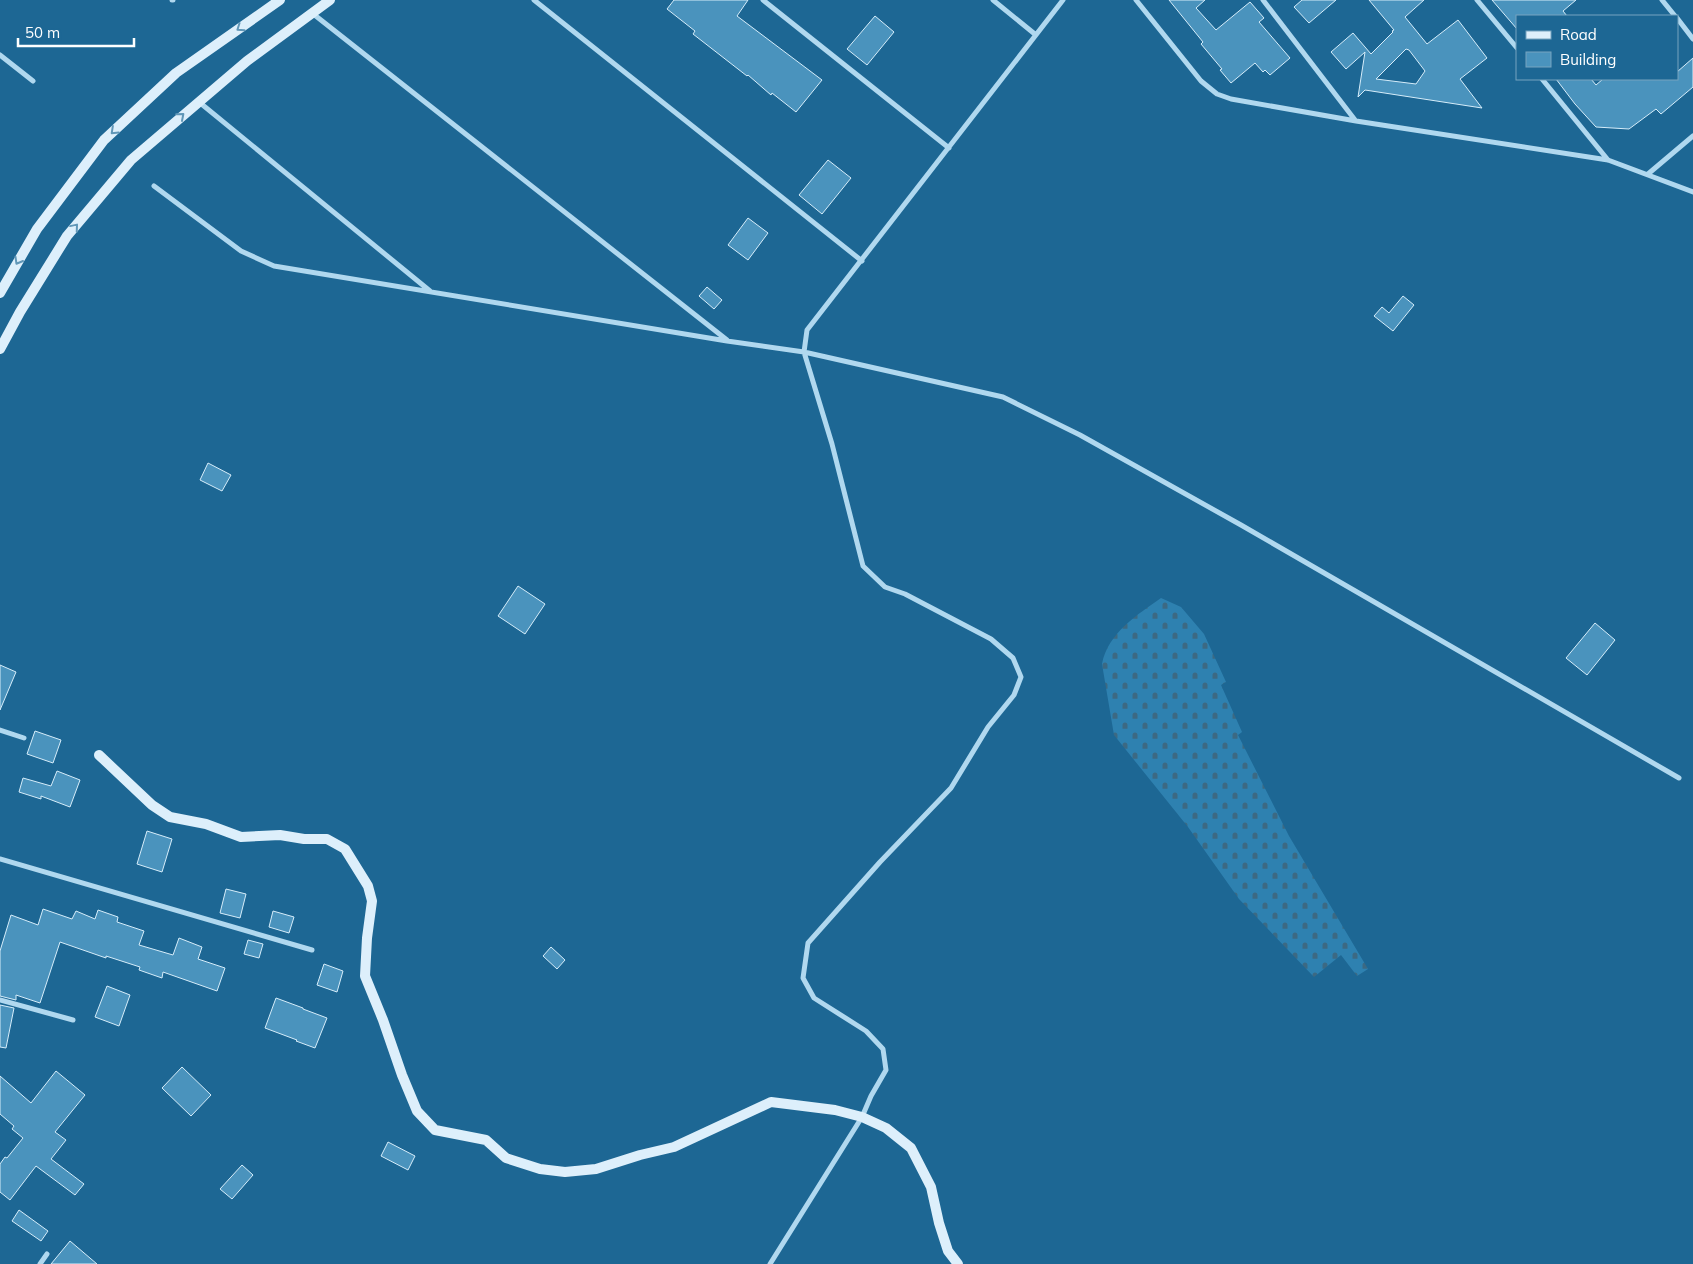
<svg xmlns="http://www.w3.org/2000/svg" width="1693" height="1264" viewBox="0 0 1693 1264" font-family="Mulish,sans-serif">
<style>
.cemetery{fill:url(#cemetery-stones)}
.building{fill:#4a93bd;stroke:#d6edfa;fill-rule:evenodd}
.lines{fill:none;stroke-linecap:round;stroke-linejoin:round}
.street{stroke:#b0d8ef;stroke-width:5}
.secondary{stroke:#ddeffb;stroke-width:10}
.oneway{stroke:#6097b8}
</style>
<defs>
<pattern id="cemetery-stones" width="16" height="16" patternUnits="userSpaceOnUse" patternTransform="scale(1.25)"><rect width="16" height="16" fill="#2e81b0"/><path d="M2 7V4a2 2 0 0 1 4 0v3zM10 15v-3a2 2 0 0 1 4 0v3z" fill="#3c6983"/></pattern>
</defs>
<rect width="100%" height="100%" fill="#1d6794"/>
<!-- cemetery -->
<path class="cemetery" d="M1161,598L1181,607L1204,634L1226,682L1221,685L1242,732L1238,735L1289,836L1368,969L1357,976L1341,955L1314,977L1239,899L1188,827L1114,735L1102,664C1108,633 1137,615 1161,598Z"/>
<!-- building -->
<path class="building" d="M674,0H748L737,16L822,80L796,112L772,93L771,95L748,75L747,76L693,34L695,31L667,9Z
M1169,0H1205L1196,8L1216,30L1250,2L1264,18L1259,22L1290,58L1270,75L1265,70L1263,72L1255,63L1231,83L1220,70L1222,69L1201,44L1203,42Z
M1302,0H1336L1309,23L1294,7Z
M1369,0H1424L1405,17L1427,44L1458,20L1487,58L1460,79L1482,108L1365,90L1358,97L1365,52L1346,69L1331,52L1353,33L1371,54L1393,32L1392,31L1394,30ZM1406,49L1409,50L1425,71L1416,84L1376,79Z
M1492,0H1576L1563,11L1567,16H1517V29Z
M875,16L894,32L867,65L847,49Z
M1693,58V87L1661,114L1656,109L1629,129L1596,127L1575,104L1556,79H1591L1596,85L1603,79H1677V72Z
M828,160L851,178L822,214L799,195Z
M748,218L768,233L748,260L728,245Z
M707,287L722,300L714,309L699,296Z
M1403,296L1414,305L1393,331L1374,316L1382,307L1389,313Z
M208,463L231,475L222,491L200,480Z
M518,586L545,604L525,634L498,616Z
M1595,623L1615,640L1587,675L1566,658Z
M0,665L16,672L0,710Z
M35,731L61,740L53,763L27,754Z
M57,771L80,780L70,807L41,796V799L19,792L23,778L51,786Z
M147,831L172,839L162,872L137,864Z
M226,889L246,894L240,918L220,913Z
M43,909L72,919L76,911L95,919L98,910L118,917L117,922L144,931L139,945L173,955L179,938L202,947L198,959L225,968L217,991L163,972L162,978L139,970L140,967L106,956V958L60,942L40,1003L16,995V1000L0,996V951L11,915L38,925Z
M273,911L294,917L289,933L269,927Z
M248,940L263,944L259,958L244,954Z
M551,947L565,960L557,969L543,956Z
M324,964L343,971L337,992L317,985Z
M107,986L130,995L119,1026L95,1017Z
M276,998L303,1008V1009L327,1018L315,1048L296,1041L297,1040L265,1028Z
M0,1005L14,1008L6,1048L0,1047Z
M182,1067L211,1095L191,1116L162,1088Z
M56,1071L85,1095L55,1132L66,1140L51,1159L84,1184L75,1195L36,1166L10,1200L0,1192V1164L5,1157L7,1158L23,1138L12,1129L14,1126L0,1114V1076L31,1103Z
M388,1142L415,1156L408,1170L381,1156Z
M242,1165L253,1175L232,1199L220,1189Z
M19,1210L48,1231L41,1241L12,1221Z
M70,1241L97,1264H51Z"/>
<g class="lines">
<!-- street -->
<path class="street" d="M172,0H173
M534,0L862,261
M763,0L949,148
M993,0L1036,35
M1136,0L1201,81L1217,94L1231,99L1356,121L1608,160L1693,192
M1263,0L1355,120
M1477,0L1517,48
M1662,0L1675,16
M312,13L727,340
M1677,18L1693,39
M0,55L33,81
M1542,79L1608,160
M199,102L430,291
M1648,174L1693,136
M154,186L241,251L274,266L727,341L804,352L1003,397L1080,435L1241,525L1679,778
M0,730L24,738
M0,859L312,950
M0,1000L73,1020
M40,1264L47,1254
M770,1264L862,1117L871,1096L886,1070L883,1049L866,1031L814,998L803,978L808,943L880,862L951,788L988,727L1014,695L1021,677L1013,658L991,639L905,594L885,587L863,566L832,444L804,352L807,330L1063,0"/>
<!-- secondary -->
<path class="secondary" d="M0,293L37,229L104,140L176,73L280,0
M0,349L20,312L67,236L131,160L247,61L330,0
M99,755L152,805L170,817L206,824L241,837L280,835L304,839H327L345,849L368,886L372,901L367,938L365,976L383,1020L402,1075L417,1111L435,1130L486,1140L506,1158L540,1169L565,1172L596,1169L640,1155L674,1147L771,1102L835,1110L862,1117L886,1128L911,1148L931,1187L939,1223L948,1251L958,1264"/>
</g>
<!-- one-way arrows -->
<defs><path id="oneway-chevron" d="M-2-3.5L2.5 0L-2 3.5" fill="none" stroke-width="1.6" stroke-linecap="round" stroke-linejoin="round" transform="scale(1.25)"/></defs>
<g class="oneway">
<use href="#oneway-chevron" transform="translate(240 28) rotate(145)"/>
<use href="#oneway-chevron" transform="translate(181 116) rotate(-41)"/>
<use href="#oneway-chevron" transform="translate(114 131) rotate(137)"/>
<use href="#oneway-chevron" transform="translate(75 227) rotate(-50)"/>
<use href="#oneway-chevron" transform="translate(18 261) rotate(120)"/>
</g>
<!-- legend -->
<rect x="1516" y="15" width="162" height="65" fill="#1d6794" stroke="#77a4bf"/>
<rect x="1526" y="31" width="25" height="8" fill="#ddeffb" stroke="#77a4bf"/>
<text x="1560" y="40" font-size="15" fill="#ffffff">Road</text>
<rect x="1526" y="52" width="25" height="15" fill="#4a93bd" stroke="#77a4bf"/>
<text x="1560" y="65" font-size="15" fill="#ffffff">Building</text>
<!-- scale -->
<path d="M18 38v8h116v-8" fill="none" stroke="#ffffff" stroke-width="2.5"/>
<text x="25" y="38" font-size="15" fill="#ffffff" stroke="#1d6794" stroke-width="4" paint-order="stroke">50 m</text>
</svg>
